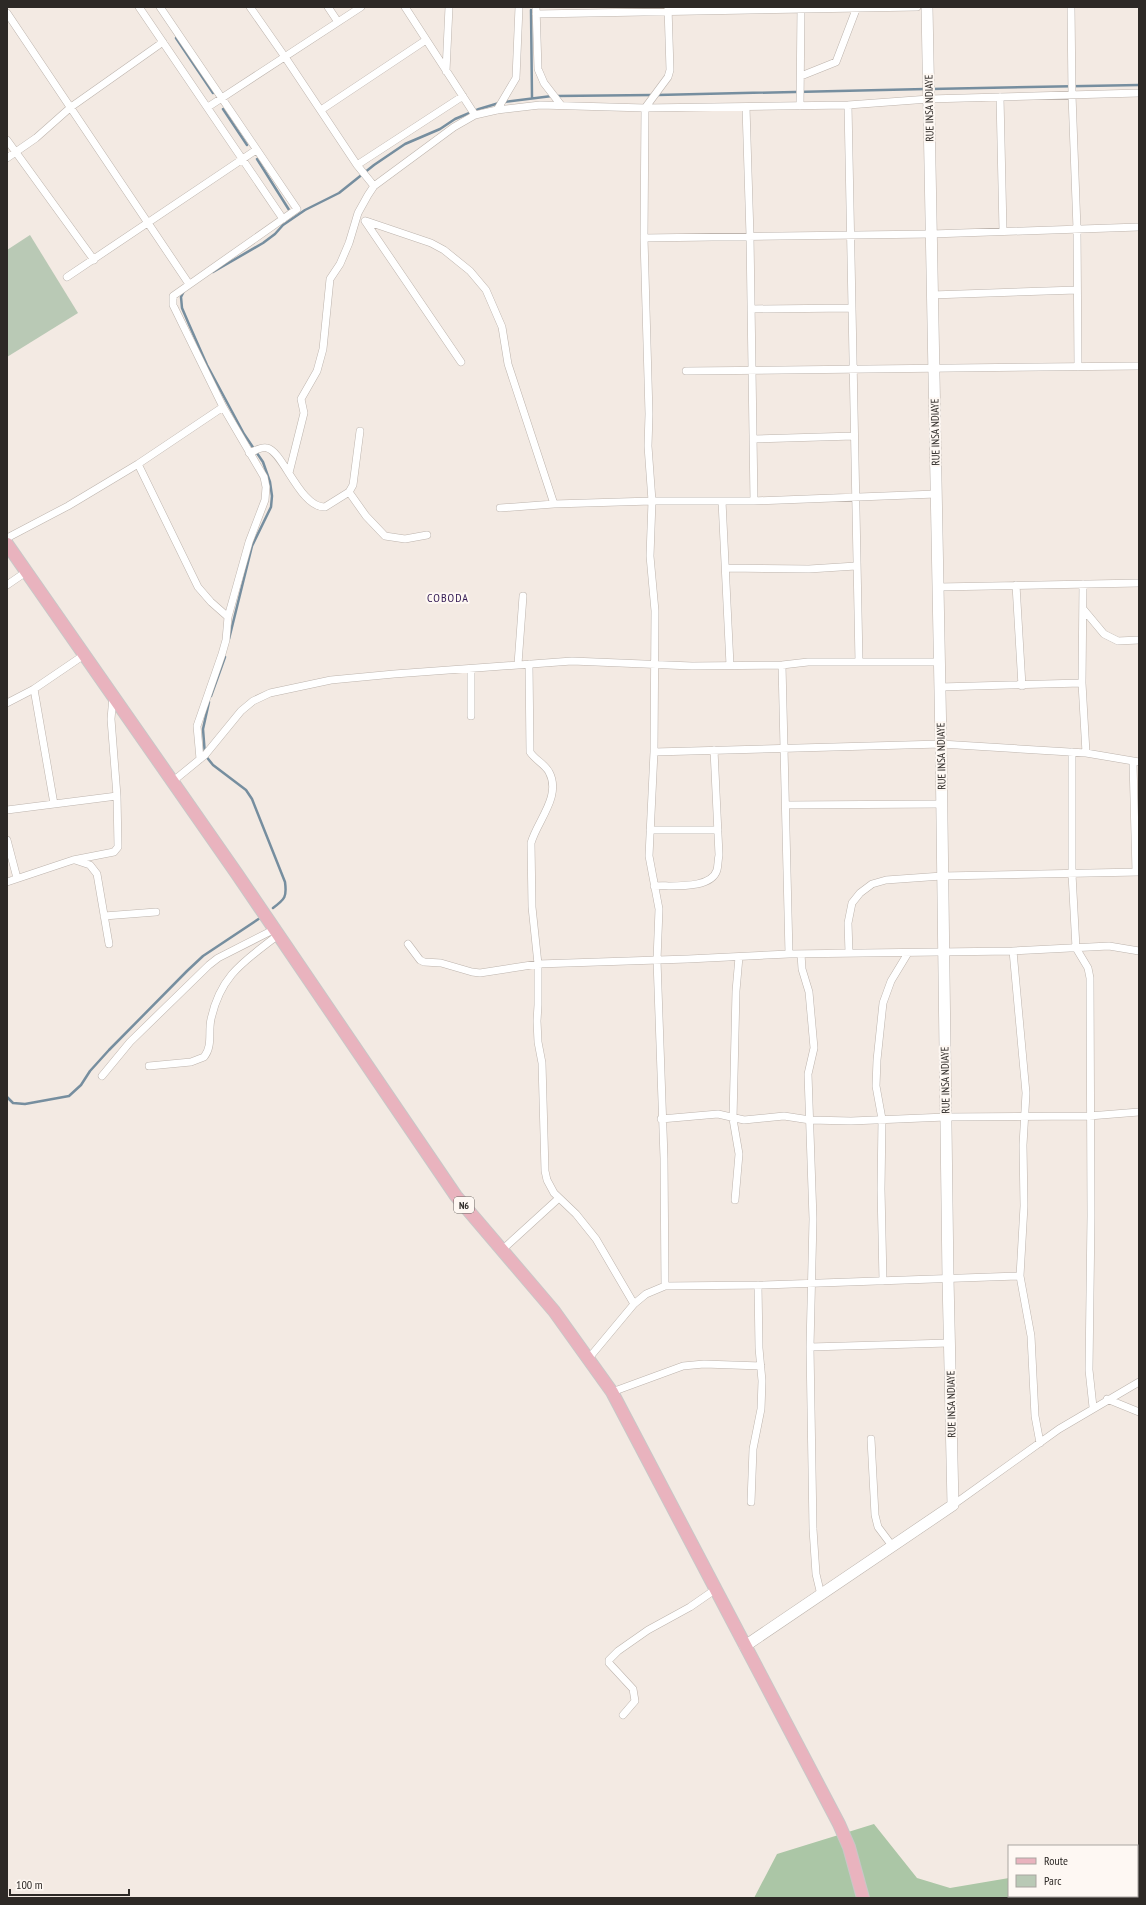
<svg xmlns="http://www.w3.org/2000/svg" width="1146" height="1905" viewBox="0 0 1146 1905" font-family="'PT Sans Narrow',sans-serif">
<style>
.green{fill:#b9c9b5}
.forest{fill:#abc6a6}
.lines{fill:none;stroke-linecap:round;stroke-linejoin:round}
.stream{stroke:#768e9f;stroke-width:2.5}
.street-casing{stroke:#bdb4ad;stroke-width:8}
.secondary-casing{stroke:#bdb4ad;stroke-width:12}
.primary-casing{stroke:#c8c7c7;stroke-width:14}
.street{stroke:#fff;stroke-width:7}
.secondary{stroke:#fff;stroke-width:11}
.primary{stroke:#e9b3be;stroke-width:12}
.labels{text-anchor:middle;stroke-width:4;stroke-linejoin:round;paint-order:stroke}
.shield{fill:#fef8f3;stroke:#6c6764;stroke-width:1}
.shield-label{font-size:10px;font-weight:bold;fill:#2d2926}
.street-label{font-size:11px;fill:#2d2926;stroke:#fef8f3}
.neighbourhood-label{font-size:12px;letter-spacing:1px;fill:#321953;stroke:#fef8f3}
</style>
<rect width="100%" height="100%" fill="#f3eae3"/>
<!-- green -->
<path class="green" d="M30,235L78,313L7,357V250Z"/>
<!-- forest -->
<path class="forest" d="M874,1824L917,1878L950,1888L1009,1878V1896H1082L1084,1898H754L777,1854Z
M1139,1864V1898H1112L1114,1896H1137V1866Z"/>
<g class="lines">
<!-- stream -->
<path class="stream" d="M531,10L532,98
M176,38L213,93
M931,89L1139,85
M657,95L926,89
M557,96L652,95
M503,102L552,96
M223,109L247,145
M257,159L291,213
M213,272L263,243L275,234L283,225L305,210L339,193L374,165L405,144L440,129L455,119L479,109L499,103
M184,291L181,297L182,308L188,322L207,365L244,434L263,462L270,482L272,496L271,507L252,546L229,639
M211,696L225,657
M209,702L203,729L205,755L213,765L246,790L252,799L285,882C287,897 285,899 273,908
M7,1097L13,1103L25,1104L69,1096L81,1085L90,1071L109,1050L187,971L203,956L260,918"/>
<defs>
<path id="street" d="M139,7L283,219
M160,7L297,209L173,296V305L223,407L264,477L266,487L265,500L249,542L228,617L226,640L222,654L197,726L200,759
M250,7L285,57L357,165L374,186
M328,7L338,22
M405,7L475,115
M536,7L538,69L544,83L561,105
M1071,7L1072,95L1077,229L1078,367
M7,13L189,284
M536,14L917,7
M446,71L449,7
M801,76L836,62L857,7
M1000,97L1003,231
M848,105L859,662
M800,106L801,7
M208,107L361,7
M746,107L750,236L754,501
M321,110L426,40
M497,110L516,78L519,7
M7,140L94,260
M7,158L36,138L71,107L163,42
M357,165L463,96
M365,221L461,362
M366,221L431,243L444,250L470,271L486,290L502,327L508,364L554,504L652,501H754L936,494
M644,238L932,234L1139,227
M67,277L256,150
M932,295L1077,290
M751,309L851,308
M686,371L1139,366
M753,439L854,436
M249,453C255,451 262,446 267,448C283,451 300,508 325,507L349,492L353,485L360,431
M138,464L198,587L211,602L228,617
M289,473L304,413L301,399L317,371L323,349L330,279L340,264L349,243L358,213L368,195L374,186L454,127L475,115L497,110L540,105L645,108L848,105L929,99L1139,93
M349,492L366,516L385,536L405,539L427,535
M722,501L730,665
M500,508L554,504
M7,538L68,506L138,464L223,407
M726,568L809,569L856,566
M1083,584L1082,683L1086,753
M7,585L26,572
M1016,585L1022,686
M938,587L1139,583
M1084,610L1104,634L1118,641L1139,640
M518,664L523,596
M529,664L530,752C535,760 545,764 549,772C562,796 537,821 531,843L532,907L538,964V1005L537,1021L538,1042L542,1063L545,1171L547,1180L554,1193L576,1214L596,1239L634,1304
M782,665L789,954
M940,687L1082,683
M34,689L54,804
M7,703L34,689L84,655
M471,716V669
M654,752L941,744L1086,753L1139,762
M1072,752V874L1076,948L1088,968L1090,978L1091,1216L1089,1370L1093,1407
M1133,762L1136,872
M172,782L205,755L241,711L253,701L270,693L331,680L394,674L572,661L692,666L782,665L808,662H939
M786,805L942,804
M7,810L117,796
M650,830H718
M7,840L17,878
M75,860L90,865L97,874L109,944
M7,882L73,860L114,852L118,847L117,796L111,719L113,696
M654,886C671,885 711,890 717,870C718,866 718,860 719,855L714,750
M104,916L156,912
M408,944L420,960L424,962L441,963L472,972L480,973L538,964L688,959L789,954L1013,951L1109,946L1139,951
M1013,951L1026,1093L1023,1145L1024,1206L1020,1276
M849,953L848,923L852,903L860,893L872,884L886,880L942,876L1139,872
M801,954L802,969L809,992L814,1048L808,1074L813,1219L810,1347L813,1529L816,1574L821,1595
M149,1066L191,1062L204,1057C213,1046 208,1032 211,1019C221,974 245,961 278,935
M102,1076L130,1042L209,965L218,958L275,929
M661,1119L718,1114L744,1120L784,1116L810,1120L851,1121L946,1117L1089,1116L1139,1112
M735,1200L739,1154L733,1119L736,991L739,957
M502,1250L559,1198
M883,1281L881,1189L882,1119L876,1086L877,1060L883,1003L891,981L908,953
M665,1286L664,1158L657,960L659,909L649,856L654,752L655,611L650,556L652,501L648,446L649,414L644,238L645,108L668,77L670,70L668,7
M810,1347L949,1343
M589,1358L634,1304L646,1294L665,1286L764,1285L1020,1276L1031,1336L1035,1416L1040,1443
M612,1392L683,1366L704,1364L761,1366
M1107,1399L1139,1412
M871,1439L875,1515L878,1527L893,1547
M751,1502L753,1449L761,1409L762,1381L759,1348L758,1285
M953,1505L1059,1429L1139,1382
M623,1715L635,1701L633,1689L609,1663V1660L618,1651L648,1630L690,1607L716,1589"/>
<path id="secondary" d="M745,1646L953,1505L948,1278L941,744L927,7"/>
<path id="primary" d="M7,544L237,874L456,1196L554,1311L612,1392L839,1824L849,1847L863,1898"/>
</defs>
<!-- street casing -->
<use href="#street" class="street-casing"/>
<!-- secondary casing -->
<use href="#secondary" class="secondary-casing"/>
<!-- primary casing -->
<use href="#primary" class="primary-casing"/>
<!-- street -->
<use href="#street" class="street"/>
<!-- secondary -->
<use href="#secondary" class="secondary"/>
<!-- primary -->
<use href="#primary" class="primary"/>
</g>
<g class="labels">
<!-- shield labels -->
<rect class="shield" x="454" y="1197" width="20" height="16" rx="3"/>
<g class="shield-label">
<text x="464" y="1209">N6</text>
</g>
<!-- street labels -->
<g class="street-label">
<text transform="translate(929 108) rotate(-91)" y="4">RUE INSA NDIAYE</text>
<text transform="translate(935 432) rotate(-91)" y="4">RUE INSA NDIAYE</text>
<text transform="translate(941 756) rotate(-91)" y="4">RUE INSA NDIAYE</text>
<text transform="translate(945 1080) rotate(-91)" y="4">RUE INSA NDIAYE</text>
<text transform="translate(951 1404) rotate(-91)" y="4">RUE INSA NDIAYE</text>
</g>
<!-- neighbourhood labels -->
<g class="neighbourhood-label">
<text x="448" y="602">COBODA</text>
</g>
</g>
<!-- border -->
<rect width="1146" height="1905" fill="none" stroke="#2d2926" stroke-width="16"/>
<!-- legend -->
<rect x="1008" y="1845" width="130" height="52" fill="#fef8f3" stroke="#aaa5a1"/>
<rect x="1016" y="1858" width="20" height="6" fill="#e9b3be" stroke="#aaa5a1"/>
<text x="1044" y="1865" font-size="12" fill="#2d2926">Route</text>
<rect x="1016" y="1875" width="20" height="12" fill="#b9c9b5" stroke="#aaa5a1"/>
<text x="1044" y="1885" font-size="12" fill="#2d2926">Parc</text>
<!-- scale -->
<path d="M10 1889v6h119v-6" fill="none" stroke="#2d2926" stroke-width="2"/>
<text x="16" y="1889" font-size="12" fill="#2d2926" stroke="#fef8f3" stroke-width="3" paint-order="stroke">100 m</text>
</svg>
